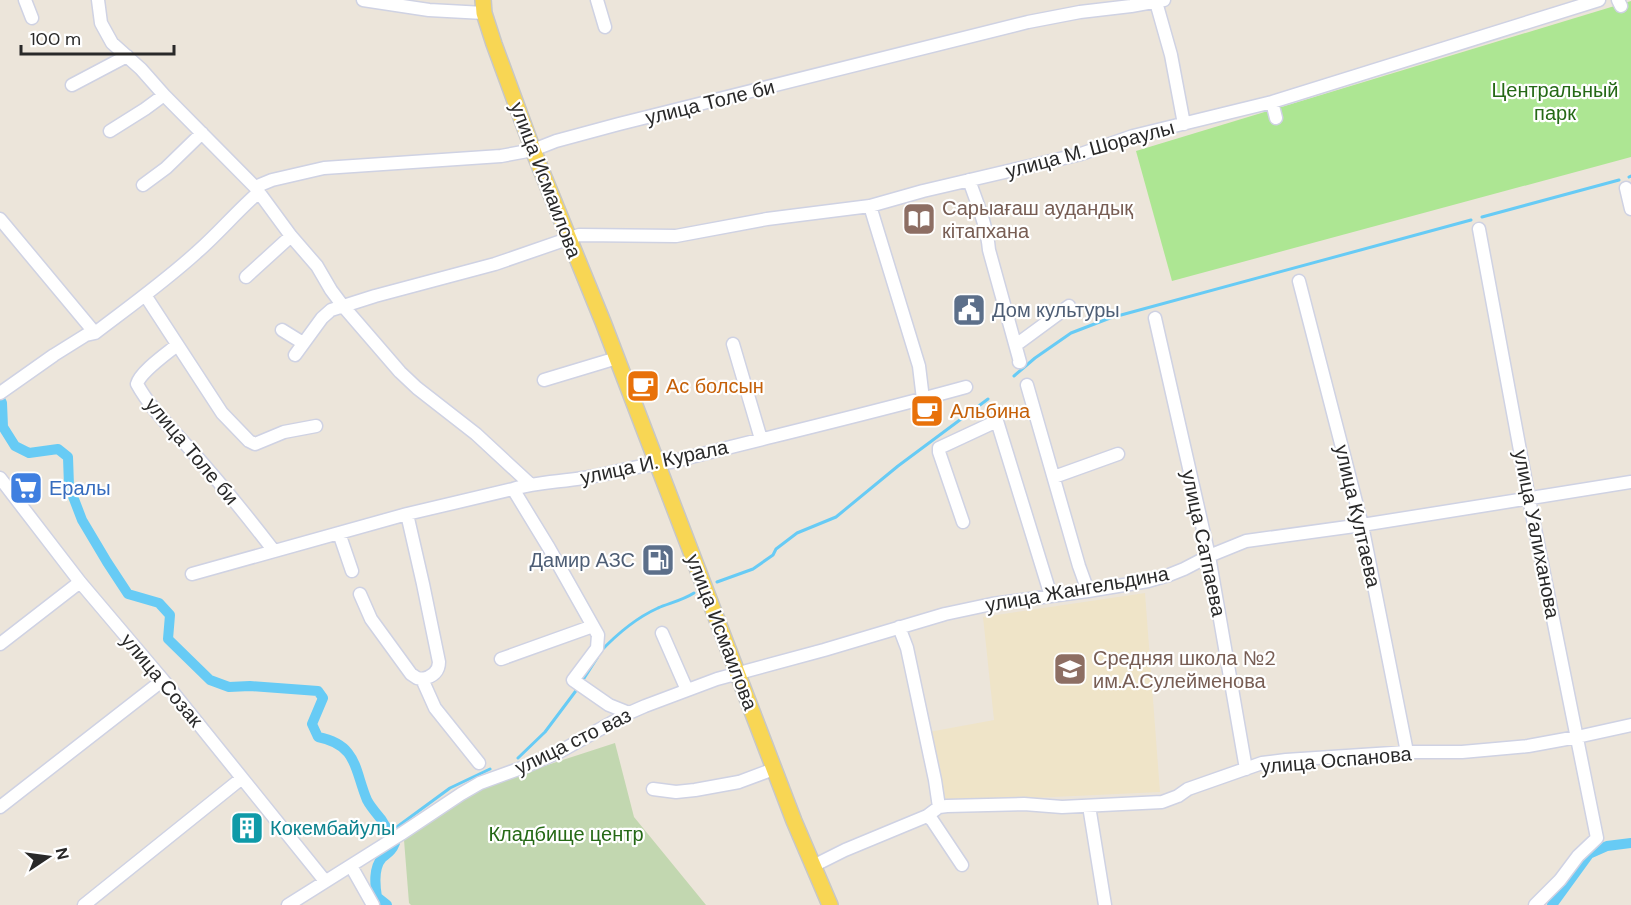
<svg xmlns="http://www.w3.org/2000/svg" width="1631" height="905" viewBox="0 0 1631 905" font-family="'DM Sans',sans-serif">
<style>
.education{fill:#efe4c8}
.green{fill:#ade693}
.cemetery{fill:#c2d7b0}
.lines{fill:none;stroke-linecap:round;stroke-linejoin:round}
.stream{stroke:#67cbf5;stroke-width:3}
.canal{stroke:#67cbf5;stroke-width:10}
.minor-casing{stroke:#cfd2e3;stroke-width:15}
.major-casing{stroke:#c7c7c7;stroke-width:18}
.minor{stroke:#fff;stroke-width:12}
.major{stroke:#f8d654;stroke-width:15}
.labels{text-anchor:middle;stroke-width:4.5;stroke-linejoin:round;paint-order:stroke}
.park-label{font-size:20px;fill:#256916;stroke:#fff}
.street-label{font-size:20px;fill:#292929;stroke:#fff}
.education-label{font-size:20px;fill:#785e54;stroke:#fff;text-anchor:start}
.service-label{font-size:20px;fill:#4e5e75;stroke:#fff;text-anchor:start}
.food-label{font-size:20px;fill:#c56008;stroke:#fff;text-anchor:start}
.shop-label{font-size:20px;fill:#366cbe;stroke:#fff;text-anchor:start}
.culture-label{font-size:20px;fill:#0d838f;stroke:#fff;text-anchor:start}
</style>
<rect width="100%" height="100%" fill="#ece5da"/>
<!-- education -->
<path class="education" d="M1145,593L1160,792L943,802L929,732L994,720L983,617Z"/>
<!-- green -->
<path class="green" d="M1631,1V157L1172,281L1136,151Z"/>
<!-- cemetery -->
<path class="cemetery" d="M615,743L634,817L706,905H411L409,903L404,840L477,791L498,781Z"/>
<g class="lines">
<!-- stream -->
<path class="stream" d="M1629,177L1631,176
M1482,217L1619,180
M1014,376L1035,358L1071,333L1110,318L1471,220
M717,582L753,569L773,555L776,549L797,533L836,517L898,466L988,399
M600,652C616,635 636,618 658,608C670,603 683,600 694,593
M581,683L597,658
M518,758L545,732L578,688
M390,832L450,788L490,769"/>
<!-- canal -->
<path class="canal" d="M0,399L2,403L3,427L15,446L29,453L58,449L68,457L69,486L82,520L107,562L128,594L159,603L170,615L168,639L210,680L229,687L250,686L318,691L323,698L312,724L318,737C358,745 354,769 367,800C370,806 376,813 381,819C386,827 391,835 395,843C392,851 388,853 382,858C373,868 375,885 377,897L387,905
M1552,905L1589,854L1607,846L1631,843"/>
<defs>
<path id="minor" d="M25,0L32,18
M98,0L101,23L112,43L141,69L164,95L255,187L291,236L317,266L331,290L343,306L400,372L417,388L476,434L530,484
M363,0L429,10L484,13
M597,0L605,27
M1618,0L1621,6
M1156,2L1171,55L1184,124
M72,85L127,56
M1272,102L1276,118
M110,131L145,109L164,95
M969,180C977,203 987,226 989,250L1020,362H1019
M143,185L166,168L202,133
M255,187L272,180L324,168L501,156L533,150L556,141L619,124L1028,22L1080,12L1131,6L1164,0
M1626,188L1631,209
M870,206L919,366L923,399
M0,219L95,333
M1479,229L1529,499L1597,838L1578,856L1560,880L1535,905
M246,277L291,236
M1299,281L1362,525L1407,752
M145,295L222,413L249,441L255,444L284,432L316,426
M1155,318L1209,556L1246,769
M282,330L303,343
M733,344L761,439
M177,345C166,354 140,372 137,384C150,408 171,428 189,448C219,481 247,516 274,551
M1016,345L1069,306
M295,355L322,318L331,310L375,296L495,264L579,235L676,236L767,219L870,206L923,191L1081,154L1133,136L1272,102L1599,0
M544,380L617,358
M1027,385L1079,566L1088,591
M0,393L54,355L86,335L95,333C129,307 164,282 196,253C218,234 237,211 259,192
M1054,477L1118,454
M0,478L80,582L163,680L325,881
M513,489L549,548L598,635L597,648L573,680L609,705L629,713
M407,514L423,584L439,662C439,672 432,677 422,679
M963,522L939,452V448L997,421L1051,596
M339,533L352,571
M192,574L407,514L513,489C536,482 559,482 583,478C612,474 641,464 671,462C769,437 868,414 966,387
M360,594L371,619L411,674L417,678L422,679
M899,627L907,648L935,780L939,807
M662,633L687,690
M0,644L80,582
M501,659L593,626
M422,679L435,708L479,763
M653,789L676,792L695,790L739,782L774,769
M1089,806L1105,905
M0,807L163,680
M927,816L932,820L962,865
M351,866L373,905
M813,866L845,850L927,816L939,807L947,806L1024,804L1062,807L1162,802L1178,796L1188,789L1262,763L1286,760L1407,752H1462L1528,746L1577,737L1631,725
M84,905L242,778
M288,905L401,834L461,794L480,783L524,767L559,752L629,713L645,706L717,679L824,650L945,614L992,604L1088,591L1148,581L1169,575L1184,569L1209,556L1246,541L1362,525L1631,482"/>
<path id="major" d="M483,0L484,13L494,44L533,150L603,322L794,821L830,905"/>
</defs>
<!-- minor casing -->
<use href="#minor" class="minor-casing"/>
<!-- major casing -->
<use href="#major" class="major-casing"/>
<!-- minor -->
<use href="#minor" class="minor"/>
<!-- major -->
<use href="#major" class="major"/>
</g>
<!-- icons -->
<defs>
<symbol id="library-square" viewBox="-11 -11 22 22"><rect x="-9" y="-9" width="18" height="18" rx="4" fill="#8d6e63" stroke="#fff"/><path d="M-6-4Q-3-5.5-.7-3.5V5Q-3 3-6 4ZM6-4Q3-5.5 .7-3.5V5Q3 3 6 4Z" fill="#fff"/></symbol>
<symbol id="civic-square" viewBox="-11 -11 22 22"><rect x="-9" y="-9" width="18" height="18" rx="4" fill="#5c6f8a" stroke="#fff"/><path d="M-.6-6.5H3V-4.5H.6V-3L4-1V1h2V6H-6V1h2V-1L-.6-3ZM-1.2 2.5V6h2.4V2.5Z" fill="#fff"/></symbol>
<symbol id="cafe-square" viewBox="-11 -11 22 22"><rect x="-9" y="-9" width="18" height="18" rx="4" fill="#e8710a" stroke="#fff"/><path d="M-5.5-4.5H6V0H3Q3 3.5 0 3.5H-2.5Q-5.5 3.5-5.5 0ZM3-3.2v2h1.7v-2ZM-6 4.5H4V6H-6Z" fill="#fff"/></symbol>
<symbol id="supermarket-square" viewBox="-11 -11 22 22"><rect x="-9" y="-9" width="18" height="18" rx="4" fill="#3f7fe0" stroke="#fff"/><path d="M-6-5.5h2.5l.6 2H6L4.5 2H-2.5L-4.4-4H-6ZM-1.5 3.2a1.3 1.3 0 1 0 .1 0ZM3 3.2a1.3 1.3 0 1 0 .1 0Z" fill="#fff"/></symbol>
<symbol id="fuel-square" viewBox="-11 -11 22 22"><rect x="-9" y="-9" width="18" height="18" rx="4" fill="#5c6f8a" stroke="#fff"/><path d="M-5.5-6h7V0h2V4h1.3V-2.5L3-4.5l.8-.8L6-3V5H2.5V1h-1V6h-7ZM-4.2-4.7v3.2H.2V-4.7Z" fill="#fff"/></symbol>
<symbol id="school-square" viewBox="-11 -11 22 22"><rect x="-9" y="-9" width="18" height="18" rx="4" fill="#8d6e63" stroke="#fff"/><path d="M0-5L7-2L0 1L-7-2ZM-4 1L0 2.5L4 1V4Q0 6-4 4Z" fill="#fff"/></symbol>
<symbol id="building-square" viewBox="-11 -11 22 22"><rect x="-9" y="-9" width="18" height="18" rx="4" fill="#0f9aa8" stroke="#fff"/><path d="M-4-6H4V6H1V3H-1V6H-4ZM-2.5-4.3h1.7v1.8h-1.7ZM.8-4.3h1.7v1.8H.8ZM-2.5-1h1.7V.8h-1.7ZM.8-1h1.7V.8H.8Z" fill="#fff"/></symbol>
</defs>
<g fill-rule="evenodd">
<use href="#library-square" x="900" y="200" width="38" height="38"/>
<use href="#civic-square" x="950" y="291" width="38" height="38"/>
<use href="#cafe-square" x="624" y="367" width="38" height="38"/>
<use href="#cafe-square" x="908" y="392" width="38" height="38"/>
<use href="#supermarket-square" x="7" y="469" width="38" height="38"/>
<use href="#fuel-square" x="639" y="541" width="38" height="38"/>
<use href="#school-square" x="1051" y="650" width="38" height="38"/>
<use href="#building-square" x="228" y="809" width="38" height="38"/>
</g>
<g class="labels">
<!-- park labels -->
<g class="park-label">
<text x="1555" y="97">Центральный<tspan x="1555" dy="23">парк</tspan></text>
<text x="566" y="841">Кладбище центр</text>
</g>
<!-- street labels -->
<g class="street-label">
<text transform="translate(710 102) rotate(-14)" y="7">улица Толе би</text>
<text transform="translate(1090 149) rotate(-15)" y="7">улица М. Шораулы</text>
<text transform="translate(546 180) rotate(69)" y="7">улица Исмаилова</text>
<text transform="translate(192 451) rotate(50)" y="7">улица Толе би</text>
<text transform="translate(654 462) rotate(-12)" y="7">улица И. Курала</text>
<text transform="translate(1358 516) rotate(77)" y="7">улица Култаева</text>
<text transform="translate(1537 534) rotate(79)" y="7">улица Уалиханова</text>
<text transform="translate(1204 543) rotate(78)" y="7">улица Сатпаева</text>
<text transform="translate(1077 589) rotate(-10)" y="7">улица Жангельдина</text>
<text transform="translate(722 632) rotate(69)" y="7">улица Исмаилова</text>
<text transform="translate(162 680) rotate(50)" y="7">улица Созак</text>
<text transform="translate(573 741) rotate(-26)" y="7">улица сто ваз</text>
<text transform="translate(1336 760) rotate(-5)" y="7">улица Оспанова</text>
</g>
<!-- education labels -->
<g class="education-label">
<text x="942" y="215">Сарыағаш аудандық<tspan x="942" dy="23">кітапхана</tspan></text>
<text x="1093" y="665">Средняя школа №2<tspan x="1093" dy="23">им.А.Сулейменова</tspan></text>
</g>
<!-- service labels -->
<g class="service-label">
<text x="992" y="317">Дом культуры</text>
<text x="635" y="567" text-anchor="end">Дамир АЗС</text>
</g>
<!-- food labels -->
<g class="food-label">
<text x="666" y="393">Ас болсын</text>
<text x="950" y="418">Альбина</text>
</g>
<!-- shop labels -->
<g class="shop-label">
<text x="49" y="495">Ералы</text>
</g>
<!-- culture labels -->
<g class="culture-label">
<text x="270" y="835">Кокембайулы</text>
</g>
</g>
<!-- north arrow -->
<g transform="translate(48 857) rotate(77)" stroke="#ffffff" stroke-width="4.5" paint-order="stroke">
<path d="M0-4.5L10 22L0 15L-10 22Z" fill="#292929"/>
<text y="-9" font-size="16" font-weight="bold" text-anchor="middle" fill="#292929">N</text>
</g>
<!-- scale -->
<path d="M21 45v9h153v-9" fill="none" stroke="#292929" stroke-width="3"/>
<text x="30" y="45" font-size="18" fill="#292929" stroke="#ffffff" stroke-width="4.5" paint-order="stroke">100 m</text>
</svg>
